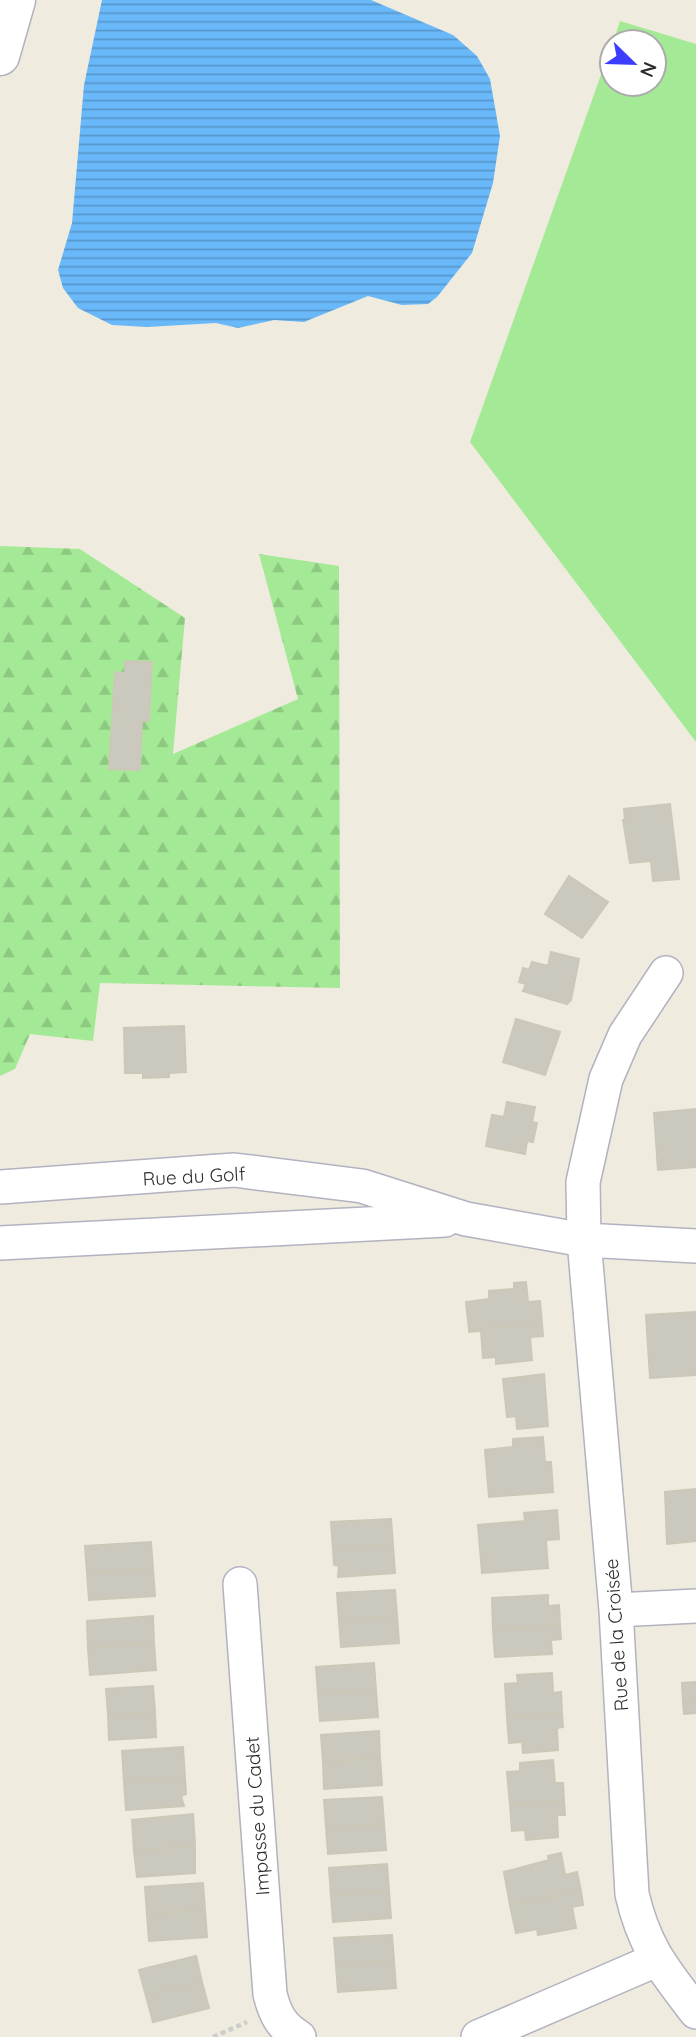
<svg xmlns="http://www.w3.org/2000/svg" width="696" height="2037" viewBox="0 0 696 2037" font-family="Quicksand,sans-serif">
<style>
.grass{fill:#a4ea96}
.forest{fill:url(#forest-firs)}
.water{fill:url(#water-rules)}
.building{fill:#cbc9bd;stroke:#cbc8b7;stroke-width:2}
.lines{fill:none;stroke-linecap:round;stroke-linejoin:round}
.street-casing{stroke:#b2b2c1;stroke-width:36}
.secondary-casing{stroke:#b2b2c1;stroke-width:41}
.path{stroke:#cdcdcd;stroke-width:4.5;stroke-dasharray:5 3.5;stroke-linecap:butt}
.street{stroke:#fff;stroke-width:33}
.secondary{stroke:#fff;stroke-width:38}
.labels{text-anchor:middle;stroke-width:5;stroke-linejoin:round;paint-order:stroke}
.street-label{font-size:19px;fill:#2d2d2d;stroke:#fff}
</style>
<defs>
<pattern id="forest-firs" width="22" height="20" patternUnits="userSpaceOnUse" patternTransform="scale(1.75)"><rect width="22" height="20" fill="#a4ea96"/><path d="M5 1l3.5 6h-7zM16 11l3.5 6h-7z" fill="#8ec982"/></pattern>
<pattern id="water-rules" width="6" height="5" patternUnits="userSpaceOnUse" patternTransform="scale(1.75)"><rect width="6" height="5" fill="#69b9fa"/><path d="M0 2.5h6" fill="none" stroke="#5797cb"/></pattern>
</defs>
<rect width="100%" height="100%" fill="#efebde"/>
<!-- grass -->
<path class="grass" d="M620,21L696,44V742L470,442L612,44V84H654V42H613Z"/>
<!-- forest -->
<path class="forest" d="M0,546L80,549L185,618L173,754L298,699L259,554L339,566L340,988L100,983L93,1041L30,1034L15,1069L0,1076Z"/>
<!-- water -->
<path class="water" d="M102,0H371L453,35L477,56L490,79L500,136L493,183L472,253L437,297L428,304L402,305L368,296L304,322L274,320L238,328L216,323L147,327L112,325L78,308L63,288L58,270L72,223L84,85Z"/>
<!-- building -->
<path class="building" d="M125,661L152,662L149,721H142L140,770L109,769L115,672L125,673Z
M670,804L679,879L653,881L651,861L630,863L623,820H625L624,809Z
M569,876L608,902L582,938L545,914Z
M551,952L579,959L571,1000L567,1004L523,991L526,984L519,982L523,968L529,970L532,962L548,966Z
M516,1019L560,1032L545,1075L503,1062Z
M184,1026L186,1072L169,1073V1077L143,1078V1073H125L124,1028Z
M507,1102L535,1107L532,1122L537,1123L533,1142L527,1141L525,1154L486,1146L492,1115L504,1117Z
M696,1109V1167L658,1170L654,1113Z
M526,1282L528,1302L540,1301L542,1324L469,1329L466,1302L489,1299V1291L514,1289V1283Z
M696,1312V1375L650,1378L646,1315Z
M542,1324L543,1336L530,1337L532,1360L496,1364V1357L483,1358L481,1331L469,1332V1329Z
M544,1374L548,1426L517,1429L516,1416L507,1417L503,1379Z
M543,1437L545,1462H551L553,1492L489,1497L485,1450L513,1447V1439Z
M696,1489V1541L667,1544L665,1492Z
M557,1510L559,1539L546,1540L548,1568L482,1573L478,1525L525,1521L524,1513Z
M391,1519L393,1545L333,1549L331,1522Z
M151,1542L153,1569L87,1573L85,1546Z
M393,1545L395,1573L338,1577L339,1566L334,1565L333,1549Z
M153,1569L155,1596L89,1600L87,1573Z
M395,1590L397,1616L339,1620L337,1593Z
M548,1595V1606L559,1605L560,1625L493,1630L492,1598Z
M153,1616L154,1643L88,1648L87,1621Z
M397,1616L399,1643L341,1647L339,1620Z
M560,1625L561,1639L551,1640L552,1654L495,1657L493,1630Z
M154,1643L156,1670L90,1675L88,1648Z
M374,1663L376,1690L318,1694L316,1667Z
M552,1673L553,1693L561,1692L562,1713L507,1717L505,1684L518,1683L517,1675Z
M696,1682V1701L683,1702L682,1683Z
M153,1686L155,1712L108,1715L106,1689Z
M376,1690L378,1717L320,1721L318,1694Z
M696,1701V1713L684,1714L683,1702Z
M155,1712L156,1737L109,1740L108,1715Z
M562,1713L563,1727L557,1728L558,1750L523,1753L522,1742L509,1743L507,1717Z
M379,1731L380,1758L323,1762L321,1735Z
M183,1747L185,1778L124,1782L122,1751Z
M380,1758L382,1785L324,1789L323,1762Z
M553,1760L555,1783H563L564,1801L510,1805L507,1772L520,1771V1763Z
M185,1778L186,1794L181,1796L184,1806L126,1810L124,1782Z
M382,1797L384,1824L326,1827L324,1800Z
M564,1801L565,1815H557L558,1837L526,1840L525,1830L512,1831L510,1805Z
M193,1814L195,1845L134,1851L132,1820Z
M384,1824L386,1850L328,1854L326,1827Z
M195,1845V1873L137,1877L134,1851Z
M561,1853L565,1875L577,1872L581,1891L510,1905L504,1872L549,1860L548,1856Z
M387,1864L389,1891L331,1895L329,1868Z
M203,1883L205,1910L147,1914L145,1887Z
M389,1891L391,1918L333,1922L331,1895Z
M581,1891L583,1905L572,1907L576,1928L538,1935L537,1929L516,1933L510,1905Z
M205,1910L207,1937L149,1941L147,1914Z
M392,1935L394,1961L336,1965L334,1938Z
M196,1956L202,1982L146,1996L139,1970Z
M394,1961L396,1988L338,1992L336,1965Z
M202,1982L209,2008L153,2022L146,1996Z"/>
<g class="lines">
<defs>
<path id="street" d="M666,973L625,1035L606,1079L583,1182L584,1240L616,1610L632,1894C644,1947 664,1970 696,2012
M0,1187L234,1170L362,1186L466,1219L584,1240L696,1246
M0,1243L445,1220
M240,1584L270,1994C275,2014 281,2026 299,2037
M616,1610L696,1606
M478,2037L656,1960"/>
<path id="secondary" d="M0,56L16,0"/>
</defs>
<!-- street casing -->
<use href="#street" class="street-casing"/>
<!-- secondary casing -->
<use href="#secondary" class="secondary-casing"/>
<!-- path -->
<path class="path" d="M213,2037L247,2022"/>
<!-- street -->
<use href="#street" class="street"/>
<!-- secondary -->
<use href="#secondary" class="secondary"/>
</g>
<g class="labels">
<!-- street labels -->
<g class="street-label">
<text transform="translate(194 1176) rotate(-3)" y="7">Rue du Golf</text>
<text transform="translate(616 1635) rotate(-94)" y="7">Rue de la Croisée</text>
<text transform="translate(257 1816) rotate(-94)" y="7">Impasse du Cadet</text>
</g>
</g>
<!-- north arrow -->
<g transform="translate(633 63) rotate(113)"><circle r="33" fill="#ffffff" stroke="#ababab" stroke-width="2"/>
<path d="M0-5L12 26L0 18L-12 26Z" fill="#3c3dff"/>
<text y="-10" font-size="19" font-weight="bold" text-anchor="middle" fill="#2d2d2d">N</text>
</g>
</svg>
